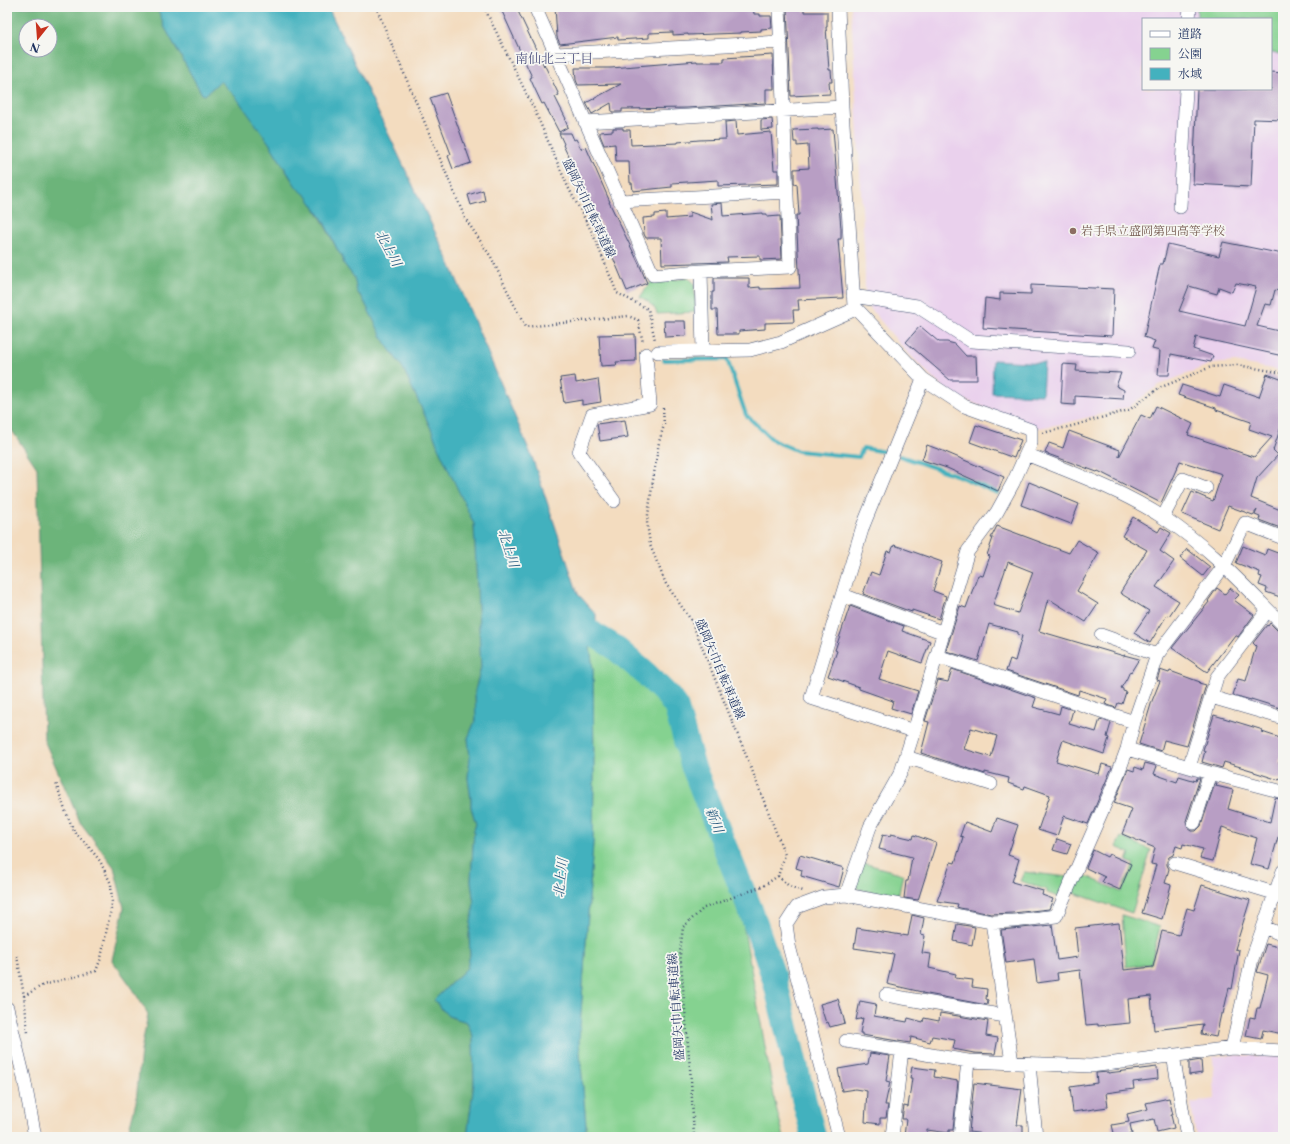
<svg xmlns="http://www.w3.org/2000/svg" width="1290" height="1144" viewBox="0 0 1290 1144" font-family="'Libre Caslon Text','Noto Serif JP',serif">
<style>
.built{fill:#ead1ed;fill-rule:evenodd}
.green{fill:#85d290;stroke:#508077}
.forest{fill:#6cb47a;stroke:#44726c;fill-rule:evenodd}
.water{fill:#43b1be;stroke:#2f708e}
.lines{fill:none;stroke-linecap:round;stroke-linejoin:round}
.stream{stroke:#43b1be;stroke-width:4}
.river{stroke:#43b1be;stroke-width:25}
.building{fill:#b89ec4;fill-rule:evenodd}
.minor-casing{stroke:#3b496d;stroke-width:14}
.path{stroke:#3b496d;stroke-width:2.5;stroke-dasharray:1 3;stroke-linecap:butt}
.minor{stroke:#fff;stroke-width:13}
.education-dot{fill:#8d6e63;stroke:#f6f6f2;stroke-width:1.5}
.labels{text-anchor:middle;stroke-width:3.5;stroke-linejoin:round;paint-order:stroke}
.street-label{font-size:12px;fill:#1b2f5e;stroke:#f6f6f2}
.education-label{font-size:12px;fill:#785e54;stroke:#f6f6f2;text-anchor:start}
.neighbourhood-label{font-size:13px;fill:#525682;stroke:#f6f6f2}
.water-label{font-size:13px;font-style:italic;fill:#295c80;stroke:#f6f6f2}
</style>
<rect width="100%" height="100%" fill="#f6f6f2"/>
<filter id="ink" filterUnits="userSpaceOnUse"><feTurbulence type="fractalNoise" baseFrequency=".025" numOctaves="2"/><feDisplacementMap in="SourceGraphic" scale="8" xChannelSelector="R" yChannelSelector="G"/><feConvolveMatrix kernelMatrix="1 2 1 2 8 2 1 2 1" color-interpolation-filters="sRGB"/></filter>
<filter id="wash" filterUnits="userSpaceOnUse"><feTurbulence type="fractalNoise" baseFrequency=".012" numOctaves="4" result="noise"/><feDisplacementMap in="SourceGraphic" scale="16" xChannelSelector="R" yChannelSelector="G"/><feGaussianBlur stdDeviation="0.9" result="paint"/><feColorMatrix in="noise" values="0 0 0 0 0 0 0 0 0 0 0 0 0 0 0 0 0 1.4 0 .05"/><feComposite in="paint" operator="in"/></filter>
<g filter="url(#wash)">
<rect width="100%" height="100%" fill="#f3dcbf"/>
<!-- built -->
<path class="built" d="M851,7H1283V371L1235,362L1211,364L1159,385L1128,407L1066,423L1039,428L955,396L938,383L904,349L870,308L868,304L865,293V264ZM1143,19H1271V89H1143Z
M1233,1055L1283,1057V1137H1196L1191,1103L1215,1099L1213,1057Z"/>
<!-- green -->
<path class="green" d="M1197,7H1283V54L1271,53V19H1197Z
M689,278L694,283L696,312L657,314C655,306 647,300 640,297L651,282Z
M596,643C620,664 645,685 665,710L713,846L743,924L776,1107L784,1137H585L586,1125L579,1041L593,843L594,776L593,669L590,647Z
M1121,837L1151,850L1132,913L1071,892L1080,873L1121,892L1134,864L1127,861L1130,853L1116,847Z
M863,863L903,874L898,898L858,889L855,885Z
M1024,872L1068,877L1059,897L1047,893V890L1020,881Z
M1122,915L1160,927L1151,964L1126,967Z"/>
<!-- forest -->
<path class="forest" d="M7,7H157L164,26L202,94L205,95L220,81C249,105 271,147 291,179C296,187 303,190 308,197C320,214 329,234 339,253L342,255L344,264L354,277L359,295L362,297L386,344L403,368L433,433L438,447L471,516L474,524L481,667L475,691L476,719L468,738L470,757L468,778L471,799V807L476,824L474,830L471,881L474,904L469,935L470,955L467,968L434,1000L448,1016L467,1022L473,1036L474,1083L467,1137H127L136,1102L141,1051L148,1014L131,986L112,960L124,908L114,867L80,822L44,740L37,468L7,423ZM26,26H50V50H26Z"/>
<!-- water -->
<path class="water" d="M157,7H328L448,259L519,426L532,457L578,594L596,614V643L590,647L593,669L594,776L593,843L579,1041L586,1125L585,1137H467L474,1083L473,1036L467,1022L448,1016L434,1000L467,968L470,955L469,935L474,904L471,881L474,830L476,824L471,807V799L468,778L470,757L468,738L476,719L475,691L481,667L474,524L438,447L433,433L403,368L385,343L362,297L357,292L354,277L344,264L342,255L339,253L323,220L307,196L297,188L269,143L236,97L220,81L205,95L202,94L164,26Z
M993,360L1044,363L1042,395L992,393Z"/>
<g class="lines">
<!-- stream -->
<path class="stream" d="M664,360L727,359L746,415L774,441L798,451L859,457L863,448L885,452
M900,456L956,475L997,493"/>
<!-- river -->
<path class="river" d="M569,613L593,634L613,646L646,674L668,696L676,707L693,766L727,852L751,911L775,981L804,1100L814,1137"/>
</g>
<g id="blocks">
<!-- building -->
<path class="building" d="M500,7H516L544,66V64L559,95L555,97L566,119L565,120L568,127L559,132L544,103L542,104L534,87L530,78L532,77Z
M555,7H753L754,14H760V16H771L772,28L761,29V31L741,32V33L688,35V34L673,35V32L649,33V38L618,40V37L560,44L557,37Z
M804,7V12H827V27H826L829,70H831L832,82H829L830,94L791,96L787,8Z
M773,55L774,89H766V103L687,108L622,109V112H612L611,103L592,114L586,103L621,84L578,85L576,80L575,68H611L697,61V62H724V58Z
M1271,72L1283,73V120L1254,119L1251,187L1193,184L1197,89H1271Z
M446,93L471,163L453,169L448,156L451,154L430,98Z
M772,119L773,129L761,130V120Z
M736,121L737,135L771,132L774,170H778V184L718,186V180L672,183V187L633,191L632,183H630L629,161H616L615,144L604,145L600,135V132L613,131V128H623V130H630L631,145L678,143V142L699,140L726,139L725,122Z
M818,129V130L833,129L841,229V239H838L843,298L798,300L799,310H793L794,322L765,323V329L739,331V334H718L717,310H712V292H714V278H749V288L760,287V289L800,288L796,215H799L797,184L794,183V169L809,168L808,145L797,146V142H794L793,130Z
M559,133H571L574,140L576,139L581,149L586,147L610,202H609L640,266L647,283L627,291L609,248L611,247L579,180L578,181L571,166H573L563,145L564,144Z
M483,190L485,201L471,205L468,195Z
M722,203L723,216L763,213V214H767V217L780,216L782,259L760,260V256L727,257L728,262L662,264L661,238H646L644,234L643,218L655,217V214L666,213V219L690,217V212L713,220L711,204Z
M1223,242L1283,254V292L1275,290L1271,305L1265,304L1257,326L1283,332V356L1196,337L1193,349L1213,356L1211,362L1171,354L1169,375H1158L1160,351L1152,349L1155,341L1144,337L1160,264H1163L1168,244L1219,256ZM1236,283L1256,287L1245,326L1179,311L1189,286L1217,294L1219,287L1232,292Z
M1031,285L1114,289L1112,336L1029,331L983,328L985,298L1000,300V293L1031,294Z
M664,321H685L686,336L665,337Z
M920,326L939,342H947L955,344L966,356H976L977,380H950L906,342Z
M635,334L636,361L616,362L617,365L601,366L599,335Z
M1063,364L1077,365L1076,371L1121,373L1116,386L1124,390L1123,399L1075,396V405L1061,404Z
M1267,374L1283,380V421L1273,450L1278,455L1257,478L1251,498L1283,511V529L1259,520L1260,517L1255,515L1257,510L1253,515L1228,506L1218,529L1182,514L1192,492L1213,501L1222,474L1180,461L1161,503L1098,471L1097,472L1045,453L1049,443L1063,448L1069,431L1120,450L1119,457L1141,415L1150,419L1156,406L1193,424L1188,435L1254,457L1272,437L1249,429L1251,422L1216,410V408L1178,395L1182,385L1220,397L1224,385L1259,397Z
M575,376L576,383L598,379L601,402L582,405V400L564,403L560,378Z
M625,420L628,437L600,441L597,424Z
M976,425L1021,440L1014,458L970,442Z
M927,445L943,451L1004,477L998,491L947,468L922,460Z
M1029,482L1044,488L1063,496L1062,497L1079,504L1071,524L1021,505Z
M1133,517L1158,532L1161,527L1171,533L1160,551L1174,561L1156,587L1179,601L1169,616L1167,615L1150,643L1134,633L1149,611L1120,593L1147,550L1122,536Z
M997,526L1069,553L1077,540L1099,553L1077,591L1098,604L1086,622L1049,599L1048,603L1047,602L1039,631L1124,656V655L1139,659L1131,672L1130,671L1127,678L1121,688L1123,689V691L1126,692L1122,704L1118,703L1116,708L1105,704L1107,699L1079,690L1078,695L1006,671L1010,659L1015,661L1022,636L1018,635V632L989,624L978,661L946,651L960,606L966,608L978,575L983,576L990,556L987,555L993,538H991ZM1008,562L1033,572L1018,613L993,605Z
M894,545L942,562L933,591L946,596L939,619L912,610V612L909,611L863,594L871,572L879,575L887,551L891,552Z
M1243,546L1265,555L1267,549L1283,555V598L1266,592L1267,588L1259,585L1262,577L1259,576L1260,572L1236,563Z
M1187,549L1210,567L1203,576L1180,558Z
M1217,588L1225,594L1230,588L1239,595L1234,600L1254,615L1238,637L1235,635L1207,672L1172,648L1209,602L1208,601Z
M850,606L904,626L902,631L930,641L922,663L888,651L879,679L918,691L911,714L891,708L893,701L859,689V687L828,676L837,651L835,650Z
M1270,623L1278,631L1283,633V697L1280,708L1251,699V700L1233,695L1238,679L1246,681L1256,646L1253,643L1267,625L1268,626Z
M952,669L1036,698L1033,707L1059,714L1061,706L1073,710L1069,724L1096,732L1100,719L1111,723L1107,737L1109,738L1104,754L1063,740L1056,761L1099,774L1102,764L1112,767L1088,824L1064,816L1057,836L1038,830L1050,795L1025,786L1024,789L1008,783L1009,778L985,772V774L921,753L929,722L925,721L938,680L948,682ZM971,728L997,736L991,757L964,749Z
M1160,670L1169,673L1170,671L1200,682L1199,683L1206,685L1187,746L1164,740L1161,751L1139,744L1152,701L1160,681L1157,680Z
M1214,715L1263,730L1262,732L1283,739V751L1279,763L1283,764V780L1279,778V780L1254,772V771L1224,762L1222,768L1202,762L1205,751L1203,750Z
M1145,763L1157,766L1154,774L1177,782L1179,776L1196,781L1197,778H1200L1186,821L1188,828L1192,831H1196L1201,826L1215,783H1217L1216,786L1233,790L1228,809L1270,822L1275,798L1283,800V838L1278,837L1269,869L1250,864L1257,838L1222,827L1213,861L1200,858L1203,849L1183,844L1182,848L1176,846L1173,855L1169,857L1167,861V865L1169,869L1165,883L1171,885L1162,919L1142,913L1156,865L1151,864L1155,848L1122,834L1132,809L1114,803L1128,769L1134,771L1135,767L1143,770Z
M997,818L1018,825L1008,855L1019,859L1012,882L1043,891L1042,895L1053,899L1049,909L1013,913L991,914L960,908L957,907L958,904L937,901L951,862L955,863L963,837L960,836L965,822L992,832Z
M883,834L890,836L891,834L913,839L914,835L936,843L918,900L904,898L906,881H908L912,857L879,849Z
M1057,839L1071,844L1067,854L1053,850Z
M1093,850L1107,857L1109,854L1131,864L1120,890L1102,882L1105,877L1086,868Z
M800,855L844,868L839,887L801,876L802,870L796,868Z
M1202,885L1250,900L1235,949L1239,950L1232,989L1229,988L1223,1014H1221L1216,1037L1201,1034L1203,1024L1154,1030L1151,996L1128,999L1130,1023L1098,1026V1024L1086,1025L1080,970L1057,973L1058,980L1037,983L1034,959L1006,963L1001,930L1052,925L1057,960L1078,957L1075,928L1119,923L1124,970L1153,967L1162,931L1179,935L1187,908L1194,910Z
M912,915L924,918L921,935L925,936L922,953L931,954L929,968L956,974L955,978L973,980L972,987L987,989L986,999L988,1000L987,1005L922,993V992L887,984L894,954L854,948L857,928L908,936Z
M957,924L975,927L972,945L954,941Z
M1266,944L1283,948V1003L1281,1012L1283,1013V1034L1263,1030L1261,1039L1246,1036L1250,1017L1255,1018L1257,1008H1260L1268,975L1257,972Z
M838,999L845,1023L830,1027L828,1022L826,1023L820,1004Z
M860,1001L876,1004L874,1016L907,1022L908,1018L923,1022L924,1018L939,1021L940,1013L988,1021L986,1036L998,1038L995,1054L974,1053L953,1049L955,1040L932,1036L930,1042L911,1037L910,1043L862,1035V1033H860L863,1018L856,1020Z
M870,1053L890,1056L886,1081L890,1082L885,1105H888L886,1118H880V1124L865,1122L867,1091L855,1089L842,1091L838,1069L868,1064Z
M1201,1060L1202,1073L1189,1075V1062Z
M912,1067L935,1070L934,1077L958,1081L953,1130H949V1133L927,1130V1137H904L906,1119H902L904,1106L908,1107L912,1078H910Z
M1157,1067L1158,1079L1133,1082L1134,1089L1106,1093L1108,1107L1073,1112L1070,1087L1097,1083L1096,1073L1108,1072V1073Z
M974,1083L1022,1089L1017,1125H1023V1137H994L993,1135L969,1132Z
M1169,1098L1173,1115H1171L1174,1128L1157,1132L1154,1119L1130,1124L1132,1134L1115,1137L1112,1125L1129,1122L1127,1114L1148,1109L1146,1103Z"/>
</g>
</g>
<g filter="url(#ink)">
<use href="#blocks" fill-opacity="0" stroke="#3b496d" stroke-width="1"/>
<g class="lines">
<defs>
<path id="minor" d="M535,7L653,275L701,271L790,267L779,7
M1189,19L1190,7
M556,54L781,42
M585,122L842,107
M620,201L787,192
M1180,207L1186,89
M701,271L703,351
M853,296L917,306L971,341L1129,351
M854,306L923,379L863,526L811,698L914,731L901,772L870,827L846,895L992,922L1012,1063
M658,352L750,350L781,342L851,311L854,306L842,107L838,7
M1026,454C1073,473 1121,490 1164,518C1209,547 1245,587 1283,625
M614,501L579,452L592,415L650,404L646,354
M1163,517L1183,479L1206,488
M843,595L944,633
M1101,635L1157,655
M937,656L1134,722
M1211,697L1283,718
M914,731L968,551L997,512L1013,483L1031,443V430L964,406L923,379
M1127,749L1210,773L1283,792
M906,757L991,784
M1189,767L1217,677L1268,610
M1194,823L1210,773
M1175,863L1274,893
M992,922L1014,921L1056,916L1116,779L1127,749L1134,722L1157,655L1224,566L1245,523L1283,538
M1264,927L1283,935
M886,995L1005,1016
M7,1008L24,1078L35,1137
M846,1041L968,1061L1091,1066L1232,1048L1283,1051
M1232,1048L1252,959L1283,871
M1173,1055L1187,1137
M1029,1064L1036,1137
M839,1137L789,946L786,924L797,907L824,897L846,895
M892,1137L902,1050
M960,1137L968,1061"/>
</defs>
<!-- minor casing -->
<use href="#minor" class="minor-casing"/>
<!-- path -->
<path class="path" d="M376,7L465,218L491,257L525,327L628,316L638,320L643,343
M484,7L534,109L568,187L593,234L617,293L648,309L655,340
M663,408L664,425L659,442L653,480L647,522L650,545L666,584L691,620L748,760L785,855L778,876L763,886L704,908L683,927L680,952L691,1080L694,1137
M1043,433L1072,426L1129,410L1159,388L1211,367L1237,365L1283,373
M778,876L789,886L803,891
M17,956L24,996L28,1033
M24,996L43,985L96,971L101,958L112,904L111,884L100,861L89,847L74,831L65,810L56,783"/>
<!-- minor -->
<use href="#minor" class="minor"/>
</g>
</g>
<!-- markers -->
<circle class="education-dot" cx="1073" cy="231" r="4"/>
<g class="labels">
<!-- street labels -->
<g class="street-label">
<text transform="translate(589 208) rotate(65)" y="4">盛岡矢巾自転車道線</text>
<text transform="translate(720 669) rotate(67)" y="4">盛岡矢巾自転車道線</text>
<text transform="translate(676 1007) rotate(-94)" y="4">盛岡矢巾自転車道線</text>
</g>
<!-- education labels -->
<g class="education-label">
<text x="1081" y="235">岩手県立盛岡第四高等学校</text>
</g>
<!-- neighbourhood labels -->
<g class="neighbourhood-label">
<text x="554" y="63">南仙北三丁目</text>
</g>
<!-- water labels -->
<g class="water-label">
<text transform="translate(389 248) rotate(62)" y="5">北上川</text>
<text transform="translate(509 548) rotate(72)" y="5">北上川</text>
<text transform="translate(715 820) rotate(68)" y="5">新川</text>
<text transform="translate(560 878) rotate(-84)" y="5">北上川</text>
</g>
</g>
<!-- margin -->
<rect width="1290" height="1144" fill="none" stroke="#f6f6f2" stroke-width="24"/>
<!-- legend -->
<rect x="1142" y="18" width="130" height="72" fill="#f6f6f2" stroke="#9ea6b7"/>
<rect x="1150" y="31" width="20" height="6" fill="#ffffff" stroke="#9ea6b7"/>
<text x="1178" y="38" font-size="12" fill="#1b2f5e">道路</text>
<rect x="1150" y="48" width="20" height="12" fill="#85d290" stroke="#9ea6b7"/>
<text x="1178" y="58" font-size="12" fill="#1b2f5e">公園</text>
<rect x="1150" y="68" width="20" height="12" fill="#43b1be" stroke="#9ea6b7"/>
<text x="1178" y="78" font-size="12" fill="#1b2f5e">水域</text>
<!-- north arrow -->
<g transform="translate(38 38) rotate(197)"><circle r="19" fill="#f6f6f2" stroke="#9ea6b7"/>
<path d="M0-3L7 15L0 10L-7 15Z" fill="#c8321e"/>
<text y="-6" font-size="11" font-weight="bold" text-anchor="middle" fill="#1b2f5e">N</text>
</g>
</svg>
